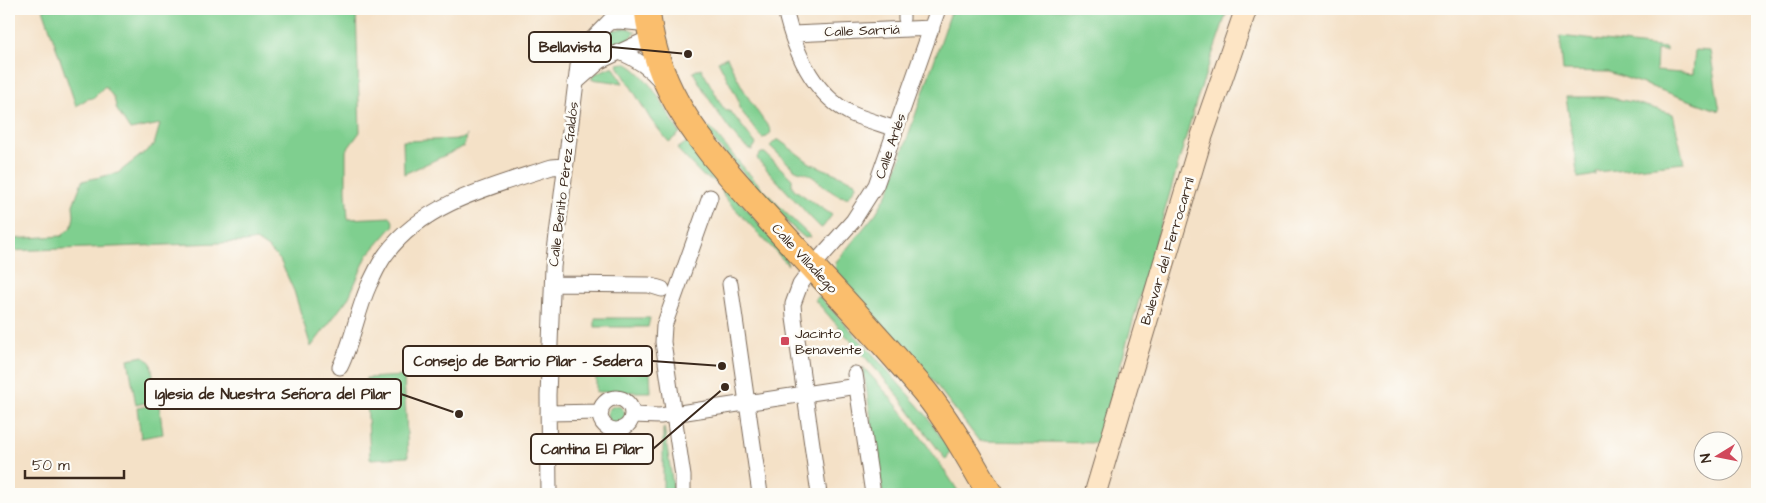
<svg xmlns="http://www.w3.org/2000/svg" width="1766" height="503" viewBox="0 0 1766 503" font-family="'Architects Daughter',sans-serif">
<style>
.green{fill:#7fcf8f;stroke:#5d7c56}
.lines{fill:none;stroke-linecap:round;stroke-linejoin:round}
.pedestrian-casing{stroke:#7c6a59;stroke-width:13}
.minor-casing{stroke:#7c6a59;stroke-width:17}
.secondary-casing{stroke:#7c6a59;stroke-width:23}
.trunk-casing{stroke:#7c6a59;stroke-width:27}
.pedestrian{stroke:#fff;stroke-width:11}
.minor{stroke:#fff;stroke-width:15}
.secondary{stroke:#fde5c5;stroke-width:21}
.trunk{stroke:#fabe6d;stroke-width:25}
.poi-dot{fill:#d1495b;stroke:#fdfcf7;stroke-width:2}
.labels{text-anchor:middle;stroke-width:5;stroke-linejoin:round;paint-order:stroke}
.street-label{font-size:14px;fill:#3b2a1e;stroke:#fdfcf7}
.poi-label{font-size:14px;fill:#3b2a1e;stroke:#fdfcf7;text-anchor:start}
.leader{fill:none;stroke:#3b2a1e;stroke-width:2}
.callout-dot{fill:#3b2a1e;stroke:#fdfcf7;stroke-width:2}
.callout{fill:#fdfcf7;stroke:#3b2a1e;stroke-width:2}
.callout-label{font-size:15px;text-anchor:middle;font-weight:bold;fill:#3b2a1e}
</style>
<rect width="100%" height="100%" fill="#fdfcf7"/>
<filter id="ink" filterUnits="userSpaceOnUse"><feTurbulence type="fractalNoise" baseFrequency=".02" numOctaves="2"/><feDisplacementMap in="SourceGraphic" scale="10" xChannelSelector="R" yChannelSelector="G"/><feConvolveMatrix kernelMatrix="1 2 1 2 8 2 1 2 1" color-interpolation-filters="sRGB"/></filter>
<filter id="wash" filterUnits="userSpaceOnUse"><feTurbulence type="fractalNoise" baseFrequency=".0096" numOctaves="4" result="noise"/><feDisplacementMap in="SourceGraphic" scale="20" xChannelSelector="R" yChannelSelector="G"/><feGaussianBlur stdDeviation="1.12" result="paint"/><feColorMatrix in="noise" values="0 0 0 0 0 0 0 0 0 0 0 0 0 0 0 0 0 1.4 0 .05"/><feComposite in="paint" operator="in"/></filter>
<g filter="url(#wash)">
<rect width="100%" height="100%" fill="#f4e1c7"/>
<!-- green -->
<path class="green" d="M43,9H356L360,132L346,151V191L348,219L391,217L394,225L367,256L349,297L311,347L294,291L280,260L268,248L256,240L245,242L9,251V239L62,236L72,226L74,216L73,205L82,181L118,173L154,145L160,124L130,130L117,110L114,98L105,86L93,98L87,99L76,106Z
M952,9H1228L1196,102L1098,443L979,441L921,365L856,298L837,276L835,269L836,262L876,213L889,191Z
M628,28L636,32C628,42 620,45 607,47L602,37L611,30Z
M1560,36L1666,48V51L1657,50L1656,71L1693,74L1695,50L1710,51L1720,111L1609,72L1563,71Z
M727,57C739,83 752,106 770,129L771,132L767,137L762,138L739,108L738,99L718,61Z
M625,63C649,74 666,111 680,133L669,142L651,120L617,64Z
M613,66L623,83L591,79L595,74Z
M701,68L722,106L725,110L731,112L756,144L752,150C736,147 702,87 693,72Z
M1566,97H1606L1632,102L1673,114L1684,163L1596,172V175L1578,178Z
M710,127C741,166 774,203 811,237L805,238L791,226L705,131Z
M466,135L464,146L459,149L404,174L403,141L462,139Z
M776,140H779L810,163L855,182L856,186L849,197C834,199 820,180 808,174C803,171 799,173 793,168C785,161 778,153 770,146Z
M687,142L777,243L785,255L788,265L725,198L721,188L715,181L703,176L677,149Z
M761,153H765L792,179V186L795,190L832,215L823,227L821,228L813,220L758,160L757,157Z
M819,296L871,352L927,416L950,451L946,460L893,389L815,300Z
M595,318H650L648,327H595Z
M144,356L151,363L157,400L136,405L128,359Z
M863,367C900,406 931,449 960,494H883Z
M596,371L650,372L651,392H596Z
M404,376L408,457L370,459L366,378Z
M159,404L163,434L141,438L137,408Z
M607 415a9 9 0 1 1 18 0a9 9 0 1 1-18 0Z
M664,427L673,486L672,494H663V428Z"/>
</g>
<g filter="url(#ink)">
<g class="lines">
<defs>
<path id="pedestrian" d="M904,9V19"/>
<path id="minor" d="M785,9C794,50 812,94 852,114C866,120 882,124 896,129
M609,22L619,21L649,24
M792,34L932,28
M620,52C637,59 649,67 661,81
M575,83L600,61L652,37
M553,284L649,285L662,289
M730,284L760,494
M340,367C353,341 357,311 369,285C374,275 379,263 386,254C424,202 494,186 552,167L564,166
M855,374L873,494
M600 414a16 16 0 1 1 32 0a16 16 0 1 1-32 0Z
M548,413L601,412
M632,415L660,416L857,386
M549,494L548,395L553,267L578,66C585,38 604,31 620,9
M683,494V476L663,342L664,326L710,197
M819,494L794,318L793,304L800,285L819,259L853,221L876,185L938,9"/>
<path id="secondary" d="M1095,494L1202,136L1246,9"/>
<path id="trunk" d="M647,9C650,37 658,66 671,92C694,138 734,180 768,218C820,276 875,332 925,392C950,423 970,460 990,494"/>
</defs>
<!-- pedestrian casing -->
<use href="#pedestrian" class="pedestrian-casing"/>
<!-- minor casing -->
<use href="#minor" class="minor-casing"/>
<!-- secondary casing -->
<use href="#secondary" class="secondary-casing"/>
<!-- trunk casing -->
<use href="#trunk" class="trunk-casing"/>
<!-- pedestrian -->
<use href="#pedestrian" class="pedestrian"/>
<!-- minor -->
<use href="#minor" class="minor"/>
<!-- secondary -->
<use href="#secondary" class="secondary"/>
<!-- trunk -->
<use href="#trunk" class="trunk"/>
</g>
</g>
<!-- markers -->
<rect class="poi-dot" x="780" y="336" width="10" height="10" rx="2.5"/>
<g class="labels">
<!-- street labels -->
<g class="street-label">
<text transform="translate(862 30) rotate(-2)" y="5">Calle Sarriá</text>
<text transform="translate(890 146) rotate(-71)" y="5">Calle Arlés</text>
<text transform="translate(563 184) rotate(-83)" y="5">Calle Benito Pérez Galdós</text>
<text transform="translate(1167 251) rotate(-73)" y="5">Bulevar del Ferrocarril</text>
<text transform="translate(805 258) rotate(47)" y="5">Calle Villadiego</text>
</g>
<!-- poi labels -->
<g class="poi-label">
<text x="795" y="338">Jacinto<tspan x="795" dy="16">Benavente</tspan></text>
</g>
</g>
<!-- callouts -->
<path class="leader" d="M688 54L611 47M722 366L652 361M459 414L401 394M725 387L653 449"/>
<g class="callout-dot">
<circle cx="688" cy="54" r="5"/>
<circle cx="722" cy="366" r="5"/>
<circle cx="459" cy="414" r="5"/>
<circle cx="725" cy="387" r="5"/>
</g>
<g class="callout">
<rect x="529" y="32" width="82" height="30" rx="5"/>
<rect x="403" y="346" width="249" height="30" rx="5"/>
<rect x="145" y="379" width="256" height="30" rx="5"/>
<rect x="531" y="434" width="122" height="30" rx="5"/>
</g>
<g class="callout-label">
<text x="570" y="52">Bellavista</text>
<text x="528" y="366">Consejo de Barrio Pilar - Sedera</text>
<text x="273" y="399">Iglesia de Nuestra Señora del Pilar</text>
<text x="592" y="454">Cantina El Pilar</text>
</g>
<!-- margin -->
<rect width="1766" height="503" fill="none" stroke="#fdfcf7" stroke-width="30"/>
<!-- north arrow -->
<g transform="translate(1718 456) rotate(260)"><circle r="24" fill="#fdfcf7" stroke="#afa8a0"/>
<path d="M0-4L9 19L0 12L-9 19Z" fill="#d1495b"/>
<text y="-8" font-size="14" font-weight="bold" text-anchor="middle" fill="#3b2a1e">N</text>
</g>
<!-- scale -->
<path d="M25 470v8h99v-8" fill="none" stroke="#3b2a1e" stroke-width="2.5"/>
<text x="32" y="470" font-size="15" fill="#3b2a1e" stroke="#fdfcf7" stroke-width="4" paint-order="stroke">50 m</text>
</svg>
